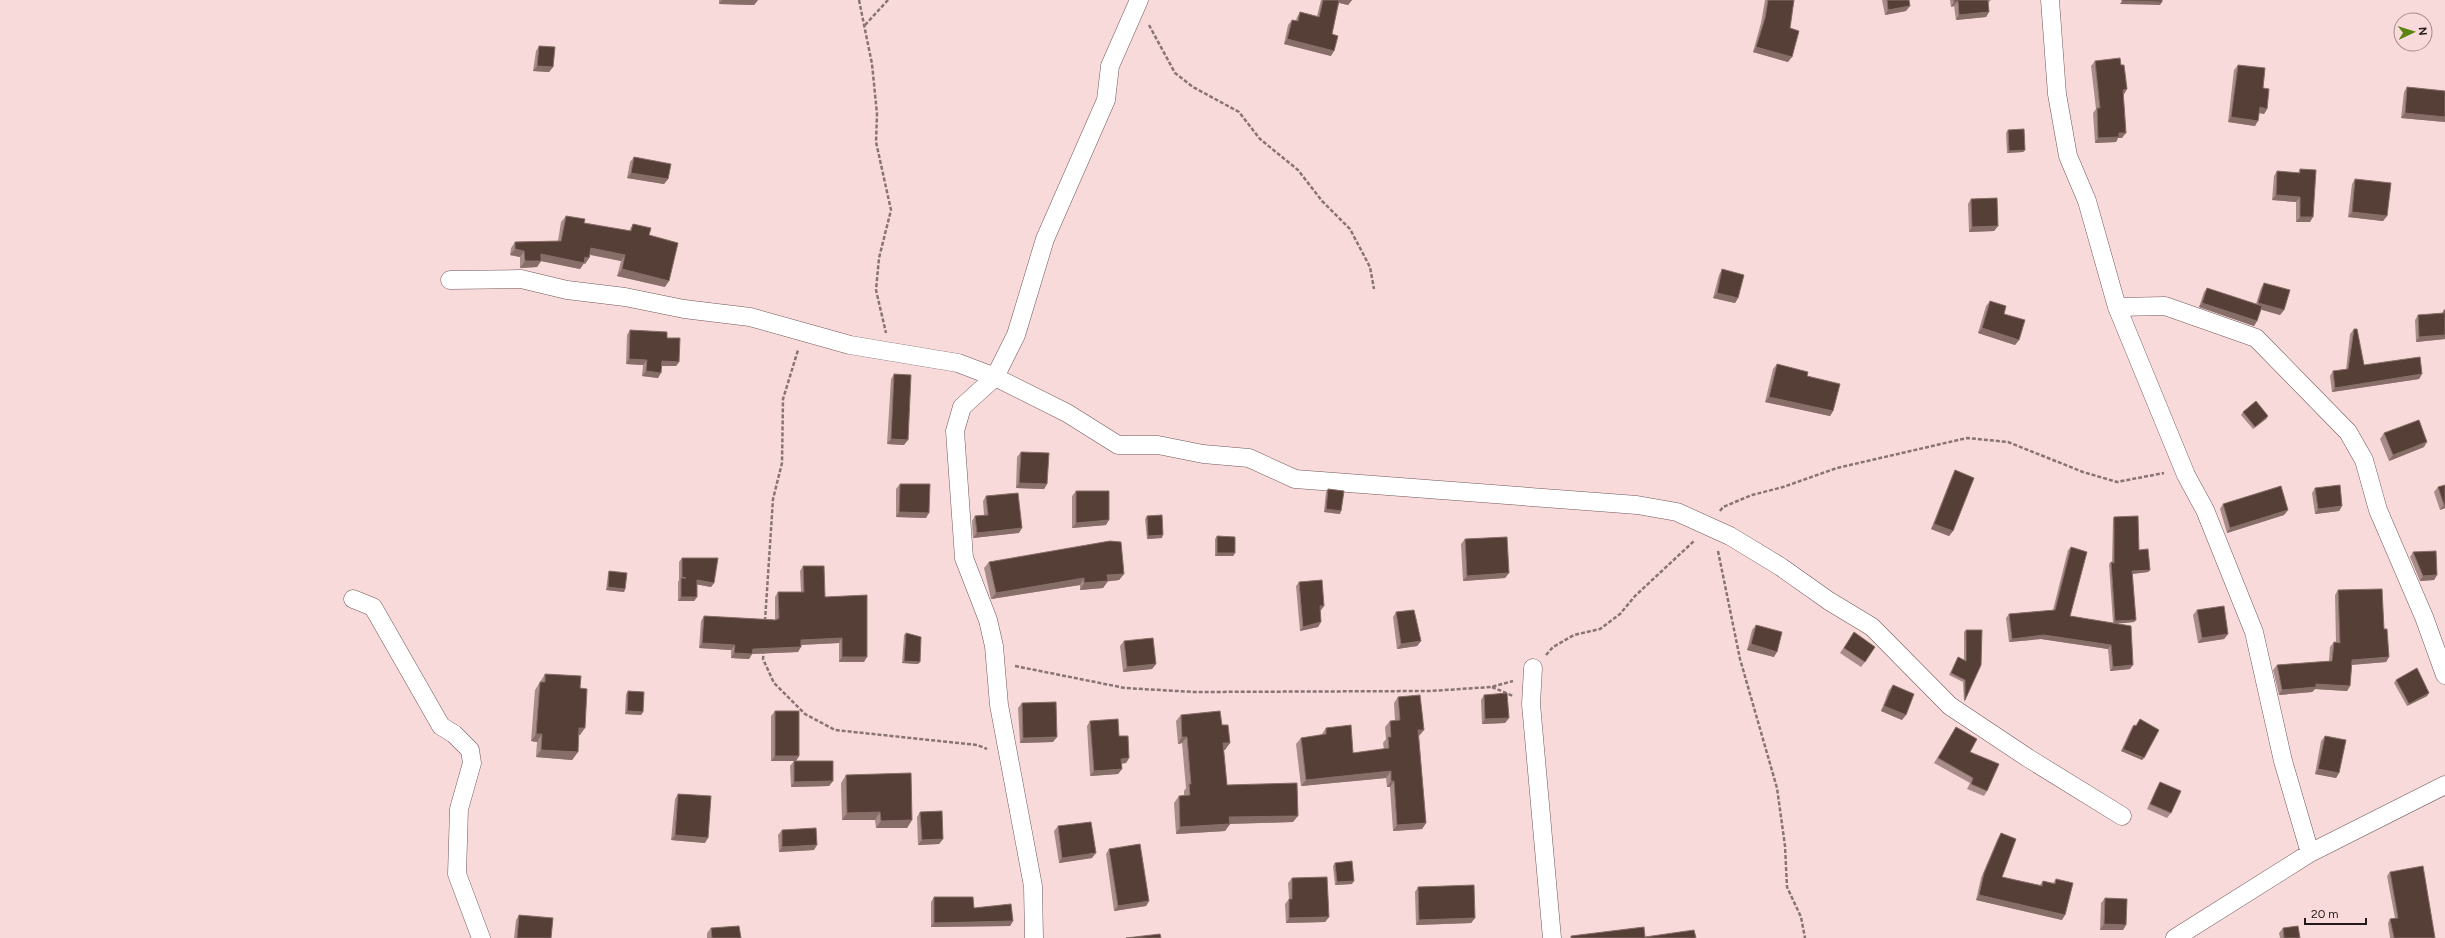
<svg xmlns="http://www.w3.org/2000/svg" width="2445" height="938" viewBox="0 0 2445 938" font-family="Figtree,sans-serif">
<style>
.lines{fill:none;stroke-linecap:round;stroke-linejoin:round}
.minor-casing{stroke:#715757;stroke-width:19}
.path{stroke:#887475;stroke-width:2.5;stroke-dasharray:4 2;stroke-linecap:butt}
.minor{stroke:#fff;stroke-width:18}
.wall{fill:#a88c89}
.shaded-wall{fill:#876e68}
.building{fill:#563f37;stroke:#876e68}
</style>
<rect width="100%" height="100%" fill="#f9dadb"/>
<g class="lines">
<defs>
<path id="minor" d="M2050,0L2057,94L2068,156L2087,201L2117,307L2186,475L2205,510L2254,632L2283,761L2310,853
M450,280L521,279L567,290L625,297L684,309L750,317L850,345L958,363L995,377L1067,413L1118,445H1158L1203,454L1249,458L1295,479L1637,505L1677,512L1730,536L1781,567L1829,601L1872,627L1950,706L2028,758L2122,816
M2117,307L2165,306L2256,338L2348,432L2364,460L2378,510L2424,617L2445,675
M353,599L373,607L441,726L454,734L470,750L472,763L459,809L457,874L481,938
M1533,668L1531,704L1552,938
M1034,938L1033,886L999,705L994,646L988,620L964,558L955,431L962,407L995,377L1016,335L1045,239L1106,100L1110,66L1139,0
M2175,938L2310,853L2445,785"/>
</defs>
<!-- minor casing -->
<use href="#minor" class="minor-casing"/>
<!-- path -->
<path class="path" d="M859,0L872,64L877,114L876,142L891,210L879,258L876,290L886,333
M865,25L888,0
M1149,25L1175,73L1193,87L1239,112L1260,139L1298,170L1322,201L1350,229L1370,267L1374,289
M1720,511L1723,507L1752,495L1783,487L1837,468L1967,438L2008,442L2083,472L2117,482L2164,473
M1718,551L1740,659L1777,788L1785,846L1787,887L1801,917L1805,938
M765,621L773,499L782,463L783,399L798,350
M764,650L763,659L774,683L805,714L835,730L977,745L987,749
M1546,655L1553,647L1574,635L1600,629L1620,614L1635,596L1694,541
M1015,666L1125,688L1194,692L1430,691L1491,687L1513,681
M1492,687L1513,696"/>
<!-- minor -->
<use href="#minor" class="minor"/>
</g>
<!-- wall -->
<path class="wall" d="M719,0H758L754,5L719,4Z
M1321,0H1352L1348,5L1339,3L1332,34L1331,56L1284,44L1288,25L1292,20L1296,21L1297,17L1300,12L1317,16Z
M1765,0H1794L1790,28L1788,62L1753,52L1761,23Z
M1882,0H1909L1906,11L1885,15Z
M1950,0H1991L1988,3L1989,12L1986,17L1956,20L1954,6L1951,7Z
M539,46L553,67L549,72L533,71L536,51Z
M2095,61L2121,65L2127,89L2124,94H2123L2122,138H2118L2116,142L2095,143L2093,113L2096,109L2091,66Z
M2238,65L2263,88L2267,109L2264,114L2259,113L2255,126L2228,122L2234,70Z
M2407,87L2445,91V122L2401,118L2404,92Z
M2008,130L2025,150L2023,152L2007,153L2006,133Z
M634,157L668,179L664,184L627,178L630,162Z
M2300,169L2310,222H2296V202L2272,200L2274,176L2277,171L2298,173Z
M2355,179L2387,216L2383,221L2348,217L2352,184Z
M1971,199L1998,226L1994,231L1969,232L1968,204Z
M566,216L584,223L629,231L633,224L649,235L665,287L617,276L621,261L590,255L589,258L585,264L584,263L580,269L541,261L537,267L520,268V257L510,255L511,248L515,242L558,241L561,222Z
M1722,269L1738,298L1735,303L1713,298L1719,275Z
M2264,283L2284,310L2280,315L2261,309L2257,321L2254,326L2199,307L2204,292L2207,288L2256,304L2261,288Z
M1990,301L2004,314L2019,340L2015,345L1978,333L1986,306Z
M2444,310L2445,339L2416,342L2415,320L2418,315L2441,314Z
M2354,329L2364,365L2422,374L2419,379L2332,392L2330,376L2333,371L2346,370L2350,334Z
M630,330L667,338L679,362L676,366H662L658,378L642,376L643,365L626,364L627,335Z
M1777,364L1807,376L1833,411L1830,416L1765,402L1773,369Z
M894,374L904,445L887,444L891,379Z
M2243,412L2268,416L2266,419L2253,429L2241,415Z
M2384,433L2424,447L2389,461L2380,439Z
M1021,452L1047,484L1044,489L1016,488L1017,457Z
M1955,470L1953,531L1949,536L1931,529L1952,476Z
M900,484L926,518L896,517V489Z
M2445,485V508L2440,510L2434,492L2438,487Z
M2315,488L2342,506L2339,511L2315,514L2312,493Z
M1328,489L1340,514L1324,512L1326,492Z
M1076,491L1106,525L1072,528V496Z
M986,496L1019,533L973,538L972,521L975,516L984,515L983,501Z
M2223,504L2288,510L2284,515L2227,533L2220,509Z
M1147,516L1162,538L1147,539L1145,519Z
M2114,517L2139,550L2150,570L2148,572L2133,574L2134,622L2117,623L2130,669L2110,671L2108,649L2041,639L2009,642L2006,618L2009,614L2053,610L2068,550L2071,547L2070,616L2113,623L2109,564L2111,562H2112L2113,519Z
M1217,536L1235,553L1233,556H1215V539Z
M1465,539L1509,573L1505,578L1463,581L1461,544Z
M2413,552L2437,575L2434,580L2420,581L2410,557Z
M682,558L714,583L711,587L697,584V597L694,601H678V582L679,580V562Z
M989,562L1124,574L1119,580L1108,581L1103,588L1080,590V585L991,599L984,568Z
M803,566L825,597L864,662H839V643L801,645L798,652L752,654L749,659L731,658V650L699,648L701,621L704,616L775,620V597L778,592H801L800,571Z
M609,571L625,589L624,592L606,590L608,574Z
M1299,582L1324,606L1321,610H1320L1321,622L1318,627L1300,631L1296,586Z
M2338,590L2384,629L2389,657L2386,662L2352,665L2350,686L2347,691L2315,689L2312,692L2279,695L2273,670L2277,665L2329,661L2330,647L2334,642H2336L2335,595Z
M2197,610L2228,634L2224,639L2198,643L2193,615Z
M1396,612L1421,641L1417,646L1397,649L1393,617Z
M1756,625L1774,657L1747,650L1752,630Z
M1966,630L1965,700L1964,702L1963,682L1949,675L1958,657L1964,660V632Z
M1854,632L1865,662L1861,667L1840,653Z
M906,633L918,664L902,663L904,635Z
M1124,641L1156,664L1152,669L1123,672L1120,646Z
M545,674L580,688V735H578V752L572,760L536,757L537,742L531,741L535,690Z
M2396,680L2427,696L2407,706L2394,683Z
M1893,685L1902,720L1881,711L1889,690Z
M628,691L643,712L641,715L625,714L626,694Z
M1484,695L1509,718L1505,723L1482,724L1481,700Z
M1398,697L1419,736L1426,823L1422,829L1393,831L1390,787H1387L1386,778L1301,786L1296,744L1301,738L1322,735V734L1326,728L1353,753L1384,749L1383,743L1386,739L1385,727L1390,721H1395L1394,703Z
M1022,703L1053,742L1020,743L1018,708Z
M775,711L799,756L796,761H771V716Z
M1181,715L1222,725L1225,750H1223L1227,785L1293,822L1230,824L1225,831L1176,834L1174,803L1179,796H1184V791L1186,788L1182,743L1178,744L1176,721Z
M2140,719L2142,760L2121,751L2132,727L2134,725L2136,726Z
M1090,721L1119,736L1129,758L1126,763L1121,764L1122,769L1118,774L1090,776L1087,726Z
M1956,727L1970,752L1987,791L1984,796L1967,789L1970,783L1934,763Z
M2325,736L2339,773L2336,778L2315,774L2321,741Z
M794,761L833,781L829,786L791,787L790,766Z
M846,775L912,820L907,828H876L875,820H842L841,783Z
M2160,782L2171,813L2167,818L2147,809L2157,787Z
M678,794L705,843L671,840L675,799Z
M920,812L943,839L939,844L918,845L917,817Z
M1058,826L1092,858L1059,863L1054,831Z
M782,830L814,850L779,852L778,835Z
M2001,833L2002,877L2040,885L2043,881L2053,883L2056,879L2062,920L1976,900L1981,878L1998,838Z
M1109,849L1149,901L1146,906L1114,911L1106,854Z
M1335,863L1352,884L1335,885L1333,866Z
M2390,872L2435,938H2390L2388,923L2390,919L2395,918L2387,876Z
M1292,878L1329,917L1325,922L1286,923L1285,904L1289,899L1288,883Z
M1418,887L1475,918L1471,923L1416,925L1415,892Z
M934,897L974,908L1013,921L1010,926L931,927V902Z
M2105,898L2126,925L2123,930H2100L2101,903Z
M519,915L551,938H514L516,920Z
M711,928L741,938H707V933Z
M2283,928L2300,938H2280L2279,933Z"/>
<!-- shaded-wall -->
<path class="shaded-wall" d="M722,0H758L754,5L719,4Z
M1338,0H1352L1348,5L1336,2Z
M1958,1L1954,6L1951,7L1954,2Z
M2122,1L2162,2L2160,5L2120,4Z
M1910,6L1906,11L1885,15L1888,10Z
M1989,12L1986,17L1956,20L1959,15Z
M1287,39L1334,51L1331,56L1284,44Z
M1756,47L1792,57L1788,62L1753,52Z
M537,66L553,67L549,72L533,71Z
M2127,89L2124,94L2119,95L2123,90Z
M2260,107L2267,109L2264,114L2256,112Z
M2405,113L2445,117V122L2401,118Z
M2231,117L2258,121L2255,126L2228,122Z
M2119,133H2126L2122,138H2118L2116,142L2095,143L2098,138Z
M2025,150L2023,152L2007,153L2009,151Z
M631,173L668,179L664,184L627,178Z
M2276,195L2300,197L2296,202L2272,200Z
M2352,212L2387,216L2383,221L2348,217Z
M2300,217H2313L2310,222H2296Z
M1998,226L1994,231L1969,232L1972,227Z
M591,248L625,255L621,261L587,254Z
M515,249L524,251L520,257L510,255Z
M541,254L585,257L589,258L585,264L584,263L580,269L536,260Z
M525,261H541L537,267L520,268Z
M622,269L669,281L665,287L617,276Z
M1717,293L1738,298L1735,303L1713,298Z
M2202,303L2257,321L2254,326L2199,307Z
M2258,303L2284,310L2280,315L2255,308Z
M1982,328L2019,340L2015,345L1978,333Z
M2445,335V339L2416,342L2419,337Z
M629,359L647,360L643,365L626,364Z
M662,361L679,362L676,366H659Z
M646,371L661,373L658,378L642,376Z
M2422,374L2419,379L2332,392L2335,388Z
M1769,397L1833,411L1830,416L1765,402Z
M2268,416L2266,419L2253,429L2255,427Z
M891,439L908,440L904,445L887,444Z
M2427,442L2424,447L2389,461L2393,455Z
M1019,483L1047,484L1044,489L1016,488Z
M2444,505H2445V508L2440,510Z
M2342,506L2339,511L2315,514L2318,509Z
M1326,509L1341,511L1340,514L1324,512Z
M2288,510L2284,515L2227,533L2230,528Z
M899,512L929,513L926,518L896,517Z
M1109,520L1106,525L1072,528L1076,523Z
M1934,524L1953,531L1949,536L1931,529Z
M1022,528L1019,533L973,538L977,533Z
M1163,535L1162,538L1147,539L1148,536Z
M1217,553H1235L1233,556H1215Z
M2150,570L2148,572L2131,574L2132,571Z
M1509,573L1505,578L1463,581L1467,576Z
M1124,574L1119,580L1103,582L1107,575Z
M2437,575L2434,580L2420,581L2423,576Z
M1084,578L1080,585L991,599L996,593Z
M697,580L714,583L711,587L694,584Z
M1108,581L1103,588L1080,590L1084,583Z
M608,587L625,589L624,592L606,590Z
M681,597H697L694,601H678Z
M1320,606H1324L1321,610L1317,611Z
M2136,620L2134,622L2113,624L2115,621Z
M1321,622L1318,627L1300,631L1303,627Z
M2228,634L2224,639L2198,643L2202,638Z
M2044,635L2111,645L2108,649L2041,639L2009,642L2012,639Z
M842,638L839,643L798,645L801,640Z
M1421,641L1417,646L1397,649L1401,644Z
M702,643L735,645L731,650L699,648Z
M1751,644L1777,652L1774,657L1747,650Z
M801,647L798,652L751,654H752L749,659L731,658L734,653L753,649Z
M842,657H867L864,662H839Z
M2389,657L2386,662L2349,665L2352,660Z
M904,661L920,662L918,664L902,663Z
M1156,664L1152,669L1123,672L1127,667Z
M2133,665L2130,669L2110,671L2113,667Z
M2316,684L2350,686L2347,691L2315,689L2312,692L2279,695L2282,690Z
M2429,693L2427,696L2407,706L2409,704Z
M1884,706L1906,715L1902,720L1881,711Z
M627,711L643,712L641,715L625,714Z
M1509,718L1505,723L1482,724L1485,719Z
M579,728H585L580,735H574Z
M1418,730H1424L1419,736L1414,737Z
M536,734H542L537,742L531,741Z
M1057,737L1053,742L1020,743L1023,738Z
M1182,737H1187L1182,743L1178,744Z
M1223,743H1230L1225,750H1218Z
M2123,749L2144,758L2142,760L2121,751Z
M541,750L578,752L572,760L536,757Z
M775,756H799L796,761H771Z
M1129,758L1126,763L1117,764L1121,759Z
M1122,769L1118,774L1090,776L1094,771Z
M2318,769L2339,773L2336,778L2315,774Z
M1391,771L1386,778L1301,786L1306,780Z
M833,781L829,786L791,787L794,782Z
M1391,781H1394L1390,787H1387Z
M880,812L875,820H842L847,813Z
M1298,816L1293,822L1225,824L1229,817Z
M912,820L907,828H876L881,821Z
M1426,823L1422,829L1393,831L1397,825Z
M1230,824L1225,831L1176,834L1180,827Z
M675,835L708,838L705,843L671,840Z
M943,839L939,844L918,845L922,840Z
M817,845L814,850L779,852L782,847Z
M1096,853L1092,858L1059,863L1062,858Z
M1354,881L1352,884L1335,885L1337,882Z
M1979,895L2065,915L2062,920L1976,900Z
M1149,901L1146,906L1114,911L1118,906Z
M1329,917L1325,922L1286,923L1289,918Z
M1475,918L1471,923L1416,925L1419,920Z
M1013,921L1010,926L931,927L934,923Z
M2104,924L2126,925L2123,930H2100Z"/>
<!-- building -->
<path class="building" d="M1323,0H1339L1332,34L1338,36L1334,51L1287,39L1292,20L1298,21L1300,12L1319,17Z
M1768,0H1794L1790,28L1799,31L1792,57L1756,47L1765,18Z
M1887,0H1909L1910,6L1888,10Z
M1954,0H1988L1989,12L1959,15L1958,1L1954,2Z
M2122,0H2162V2L2122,1Z
M539,46L555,47L553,67L537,66Z
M2120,58L2121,65H2124L2127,89L2123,90L2126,133H2119V137L2098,138L2097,108H2100L2095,61Z
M2238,65L2265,68L2263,88L2269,89L2267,109L2260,107L2258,121L2231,117Z
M2407,87L2445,91V117L2405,113Z
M2024,129L2025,150L2009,151L2008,130Z
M634,157L671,164L668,179L631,173Z
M2300,169L2316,170L2313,217H2300V197L2276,195L2277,171L2300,173Z
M2355,179L2391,183L2387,216L2352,212Z
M1997,198L1998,226L1972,227L1971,199Z
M566,216L585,219L584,223L631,231L633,224L651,228L649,235L678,243L669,281L622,269L625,255L591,248L589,258L585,257L584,263L541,254V261H525L524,251L515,249V242L561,241Z
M1722,269L1744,275L1738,298L1717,293Z
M2264,283L2290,290L2284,310L2258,303Z
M2207,288L2262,306L2257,321L2202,303Z
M1990,301L2006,306L2004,314L2025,320L2019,340L1982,328Z
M2444,310H2445V335L2419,337L2418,315L2444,313Z
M2354,329H2357L2364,365L2420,357L2422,374L2335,388L2333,371L2348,369Z
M630,330L667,332V338H680L679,362L662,361L661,373L646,371L647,360L629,359Z
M1777,364L1808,372L1807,376L1840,384L1833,411L1769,397Z
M894,374L911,375L908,440L891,439Z
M2256,401L2268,416L2255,427L2243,412Z
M2419,420L2427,442L2393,455L2384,433Z
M1021,452L1049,453L1047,484L1019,483Z
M1955,470L1974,478L1953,531L1934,524Z
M900,484H930L929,513L899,512Z
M2340,485L2342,506L2318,509L2315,488Z
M2445,485V505H2444L2438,487Z
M2281,486L2288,510L2230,528L2223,504Z
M1328,489L1344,491L1341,511L1326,509Z
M1076,491H1109V520L1076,523Z
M1018,493L1022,528L977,533L975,516L988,515L986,496Z
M1162,515L1163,535L1148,536L1147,516Z
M2138,516L2139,550L2148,549L2150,570L2132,571L2136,620L2115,621L2111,562L2114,563V517Z
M1217,536L1235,537V553H1217Z
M1507,537L1509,573L1467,576L1465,539Z
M1110,541L1121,542L1124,574L1107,575L1108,581L1084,583V578L996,593L989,562Z
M2071,547L2087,552L2070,616L2131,626L2133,665L2113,667L2111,645L2044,635L2012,639L2009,614L2055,610Z
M2436,551L2437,575L2423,576L2413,552Z
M682,558H718L714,583L697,580V597H681V578H686L682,577Z
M803,566H824L825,597L867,595V657H842V638L801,640V647L753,649L752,654L734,653L735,645L702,643L704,616L776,620L779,618L778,592H804Z
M609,571L627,573L625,589L608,587Z
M1322,580L1324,606H1320L1321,622L1303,627L1299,582Z
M2382,589L2384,629H2387L2389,657L2352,660L2350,686L2316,684V687L2282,690L2277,665L2332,661L2334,642L2340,643L2338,590Z
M2224,606L2228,634L2202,638L2197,610Z
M1414,610L1421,641L1401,644L1396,612Z
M1756,625L1782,632L1777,652L1751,644Z
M1966,630H1982L1981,665L1965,700V680L1951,673L1958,657L1966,661Z
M1854,632L1875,647L1865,662L1844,648Z
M906,633L921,637L920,662L904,661Z
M1153,638L1156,664L1127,667L1124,641Z
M2417,668L2429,693L2409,704L2396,680Z
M545,674L581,676L580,688L587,689L585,728H579L578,752L541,750L542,734H536L540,682H545Z
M1893,685L1914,694L1906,715L1884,706Z
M628,691L644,692L643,712L627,711Z
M1507,693L1509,718L1485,719L1484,695Z
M1420,695L1424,730H1418L1426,823L1397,825L1394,781H1391V771L1306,780L1301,738L1326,734V728L1351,725L1353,753L1389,748L1388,737H1391L1390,721L1400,720L1398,697Z
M1056,702L1057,737L1023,738L1022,703Z
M775,711H799V756H775Z
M1220,711L1222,725H1228L1230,743H1223L1227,785L1297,783L1298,816L1229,817L1230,824L1180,827L1179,796L1190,795L1189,784H1191L1187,737H1182L1181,715Z
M1118,719L1119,736H1128L1129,758L1121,759L1122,769L1094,771L1090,721Z
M2140,719L2159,730L2144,758L2123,749L2134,725L2136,726Z
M1956,727L1977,739L1970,752L1999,764L1987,791L1971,784L1973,778L1938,758Z
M2325,736L2346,740L2339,773L2318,769Z
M794,761H833V781L794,782Z
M911,773L912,820L881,821L880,812L847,813L846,775Z
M2160,782L2181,791L2171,813L2150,804Z
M678,794L711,796L708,838L675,835Z
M942,811L943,839L922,840L920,812Z
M1091,822L1096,853L1062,858L1058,826Z
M816,828L817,845L782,847V830Z
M2001,833L2016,839L2002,877L2042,886L2043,881L2055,884L2056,879L2073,883L2065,915L1979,895L1984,873Z
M1140,844L1149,901L1118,906L1109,849Z
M1352,861L1354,881L1337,882L1335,863Z
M2423,866L2435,938H2394L2390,919L2398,918L2390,872Z
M1327,877L1329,917L1289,918V899H1292V878Z
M1474,885L1475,918L1419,920L1418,887Z
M934,897H973L974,908L1011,904L1013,921L934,923Z
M2105,898L2127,899L2126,925L2104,924Z
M519,915L553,918L551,938H517Z
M739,926L741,938H712L711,928Z
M2298,926L2300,938H2284L2283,928Z
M1644,927L1645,937L1694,930L1696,938H1571V936Z
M1160,934L1161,938H1126Z"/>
<!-- north arrow -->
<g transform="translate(2413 32) rotate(86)"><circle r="19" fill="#f9dadb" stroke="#a48d8e"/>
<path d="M0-3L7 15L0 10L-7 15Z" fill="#5b850f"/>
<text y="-6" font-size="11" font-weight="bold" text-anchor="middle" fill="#251a1b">N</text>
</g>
<!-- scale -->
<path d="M2305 918v6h61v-6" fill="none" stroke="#251a1b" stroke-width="2"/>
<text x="2311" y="918" font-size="12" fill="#251a1b" stroke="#f9dadb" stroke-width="3" paint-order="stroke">20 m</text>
</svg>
